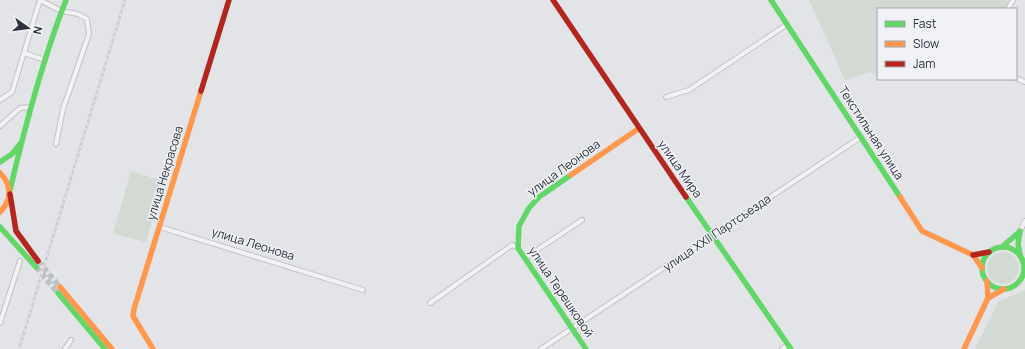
<svg xmlns="http://www.w3.org/2000/svg" width="1025" height="349" viewBox="0 0 1025 349" font-family="Manrope,sans-serif">
<style>
.green{fill:#d3dad3}
.lines{fill:none;stroke-linecap:round;stroke-linejoin:round}
.secondary-tunnel{stroke:#bdc0c5;stroke-width:5.5;stroke-dasharray:5.5 3;stroke-linecap:butt}
.street-casing{stroke:#c1c2c5;stroke-width:6}
.street{stroke:#f2f2f4;stroke-width:4}
.fast{stroke:#63d668;stroke-width:5.5}
.slow{stroke:#ff974d;stroke-width:5.5}
.jam{stroke:#b3261e;stroke-width:5.5}
.rail-casing{stroke:#cbcccf;stroke-width:2.5}
.rail{stroke:#f1f2f6;stroke-width:1;stroke-dasharray:3;stroke-linecap:butt}
.labels{text-anchor:middle;stroke-width:3;stroke-linejoin:round;paint-order:stroke}
.street-label{font-size:12px;fill:#2b303e;stroke:#f1f2f6}
</style>
<rect width="100%" height="100%" fill="#e2e4e7"/>
<!-- green -->
<path class="green" d="M809,0H1011L1007,9H878V76L870,72L845,80Z
M131,171L163,181L146,242L113,234Z
M987 268a16 16 0 1 1 32 0a16 16 0 1 1-32 0Z
M1025,290V349H975L998,302Z"/>
<g class="lines">
<!-- secondary-tunnel -->
<path class="secondary-tunnel" d="M38,261L60,287
M36,267L58,293"/>
<defs>
<path id="street" d="M40,0L61,11L78,14L87,19L89,34L63,109L56,144
M1008,9L1013,0
M24,53L45,60
M1016,78L1025,82
M666,97L689,90L786,25
M0,100L12,92L40,0
M0,126L20,108L31,107
M160,227L363,290
M1020,231L1025,221
M525,258L582,220
M430,303L512,245L518,248
M0,323L20,261
M65,349L71,340
M541,349L861,137
M782,349L788,345"/>
</defs>
<!-- street casing -->
<use href="#street" class="street-casing"/>
<!-- street -->
<use href="#street" class="street"/>
<!-- fast -->
<path class="fast" d="M771,0L900,197
M0,162L12,154L20,144
M571,175L539,197L529,208L519,226L518,248L586,349
M10,190C25,126 42,61 66,0
M686,197L791,349
M0,227L36,267
M1020,231L1018,244L1020,254
M1003,246L1018,233
M982 268a21 21 0 1 1 42 0a21 21 0 1 1-42 0Z
M58,293L105,349"/>
<!-- slow -->
<path class="slow" d="M0,173C12,185 12,200 0,212
M571,175L638,129
M900,197L922,231L973,255L982,268
M60,287L112,349
M988,298L1004,289
M153,349L133,316L134,309L201,91
M964,349L988,298L987,281"/>
<!-- jam -->
<path class="jam" d="M553,0L686,197
M201,91L229,0
M10,194L16,231L38,261
M973,255L989,252"/>
<defs>
<path id="rail" d="M19,349L125,0"/>
</defs>
<!-- rail casing -->
<use href="#rail" class="rail-casing"/>
<!-- rail -->
<use href="#rail" class="rail"/>
</g>
<g class="labels">
<!-- street labels -->
<g class="street-label">
<text transform="translate(871 133) rotate(57)" y="4">Текстильная улица</text>
<text transform="translate(564 168) rotate(-36)" y="4">улица Леонова</text>
<text transform="translate(680 169) rotate(55)" y="4">улица Мира</text>
<text transform="translate(165 173) rotate(-73)" y="4">улица Некрасова</text>
<text transform="translate(717 233) rotate(-34)" y="4">улица XXII Партсъезда</text>
<text transform="translate(253 244) rotate(17)" y="4">улица Леонова</text>
<text transform="translate(561 292) rotate(56)" y="4">улица Терешковой</text>
</g>
</g>
<!-- legend -->
<rect x="877" y="8" width="140" height="72" fill="#f1f2f6" stroke="#a2a4ac"/>
<rect x="885" y="21" width="20" height="6" fill="#63d668" stroke="#a2a4ac"/>
<text x="913" y="28" font-size="12" fill="#2b303e">Fast</text>
<rect x="885" y="41" width="20" height="6" fill="#ff974d" stroke="#a2a4ac"/>
<text x="913" y="48" font-size="12" fill="#2b303e">Slow</text>
<rect x="885" y="61" width="20" height="6" fill="#b3261e" stroke="#a2a4ac"/>
<text x="913" y="68" font-size="12" fill="#2b303e">Jam</text>
<!-- north arrow -->
<g transform="translate(28 28) rotate(104)" stroke="#f1f2f6" stroke-width="3" paint-order="stroke">
<path d="M0-3L7 15L0 10L-7 15Z" fill="#2b303e"/>
<text y="-6" font-size="11" font-weight="bold" text-anchor="middle" fill="#2b303e">N</text>
</g>
</svg>
